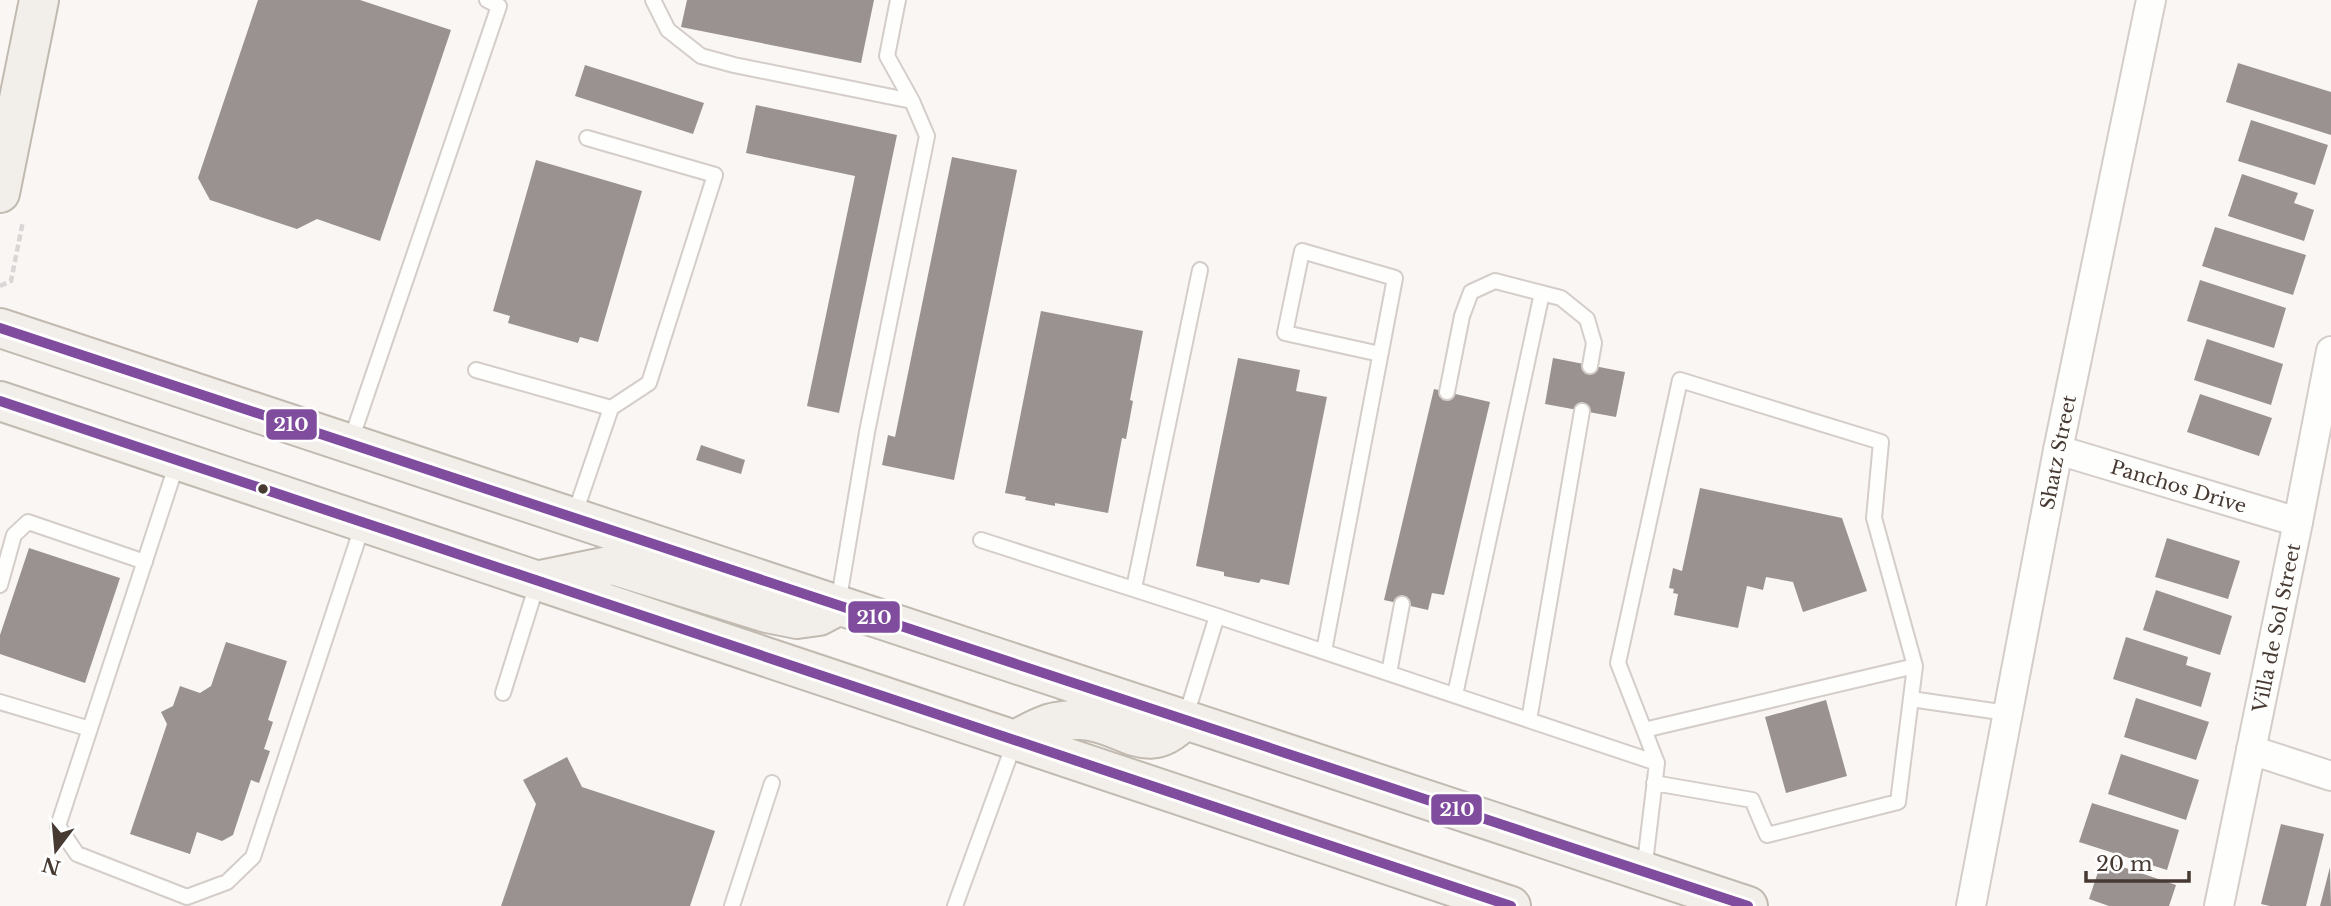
<svg xmlns="http://www.w3.org/2000/svg" width="2331" height="906" viewBox="0 0 2331 906" font-family="'Libre Baskerville',serif">
<style>
.building{fill:#9a9291}
.lines{fill:none;stroke-linecap:round;stroke-linejoin:round}
.lane-casing{stroke:#d4cdc9;stroke-width:18}
.street-casing{stroke:#d4cdc9;stroke-width:32}
.primary-casing{stroke:#c1bab1;stroke-width:42}
.path{stroke:#d9d6d5;stroke-width:4.5;stroke-dasharray:7 3.5;stroke-linecap:butt}
.lane{stroke:#fefefd;stroke-width:14}
.street{stroke:#fefefd;stroke-width:28}
.primary{stroke:#f2eee9;stroke-width:38}
.bus-1-casing{stroke:#fff;stroke-width:16}
.bus-1{stroke:#804c9e;stroke-width:10}
.bus-dot{fill:#473a32;stroke:#fff;stroke-width:2.5}
.labels{text-anchor:middle;stroke-width:7;stroke-linejoin:round;paint-order:stroke}
.street-label{font-size:19px;fill:#473a32;stroke:#fff}
.line-badge{stroke:#fff;stroke-width:2.5}
.badge-label{font-size:19px;text-anchor:middle;font-weight:bold;fill:#fff}
</style>
<rect width="100%" height="100%" fill="#f9f6f4"/>
<!-- building -->
<path class="building" d="M258,0H360L451,30L380,241L317,219L297,229L210,200L198,178Z
M687,0H874L861,63L681,27Z
M2238,63L2331,92V135L2226,102Z
M585,65L704,103L693,134L575,96Z
M756,105L897,135L839,413L807,406L855,176L746,153Z
M2251,120L2328,145L2315,185L2238,161Z
M952,157L1017,170L954,480L882,465L888,435L895,437Z
M536,160L642,191L598,342L580,337L578,343L508,323L510,316L493,311Z
M2242,174L2298,193L2294,203L2314,210L2304,241L2228,216Z
M2215,227L2306,255L2293,295L2202,266Z
M2200,280L2286,308L2274,348L2187,321Z
M1041,311L1143,331L1130,400L1133,401L1126,439L1122,438L1108,513L1055,503V506L1025,500L1026,497L1005,493Z
M2207,339L2283,364L2271,405L2194,380Z
M1238,358L1300,370L1296,391L1327,397L1289,585L1261,579L1259,583L1224,576V572L1196,566Z
M1553,358L1625,372L1616,417L1545,404Z
M1434,389L1490,402L1444,595L1432,593L1428,610L1384,600Z
M2200,394L2272,418L2259,456L2187,432Z
M701,445L745,460L741,474L696,460Z
M1700,488L1842,518L1867,591L1803,612L1793,582L1766,577L1763,590L1747,586L1738,628L1674,615L1678,594L1673,593L1674,589L1669,588L1673,568L1682,571Z
M2167,538L2240,561L2228,599L2155,577Z
M29,548L120,578L85,683L0,654V635Z
M2156,590L2232,616L2220,655L2143,630Z
M2126,637L2188,657L2186,665L2211,673L2201,707L2113,679Z
M226,642L287,661L268,720L273,722L264,749L270,751L259,783L251,780L233,835L222,841L197,832L190,854L130,834L167,724L161,712L173,706L180,686L200,693L211,686Z
M2136,698L2209,722L2196,760L2124,737Z
M1826,700L1847,776L1786,793L1765,717Z
M2121,754L2199,780L2186,820L2108,794Z
M567,757L582,787L715,831L690,906H501L536,804L523,780Z
M2092,803L2179,830L2167,870L2079,842Z
M2281,824L2324,834L2306,906H2270L2261,904Z
M2102,860L2176,885L2169,906H2109L2089,899Z
M2330,867L2331,906H2320Z"/>
<g class="lines">
<defs>
<path id="lane" d="M653,0L668,30L701,56L734,65L912,101
M587,138L715,175L649,383L611,408
M476,370L611,408L574,516
M1447,392L1462,316L1471,292L1495,281L1561,298L1587,319L1594,343L1590,366
M350,443L499,6L487,0
M178,460L58,826L77,854L187,897L227,882L253,857L363,524
M981,540L1217,616L1185,719
M0,585L14,535L28,522L145,562
M1134,588L1200,270
M838,604L867,432L927,136L912,101L887,56L898,0
M1217,616L1657,763L1644,871
M1324,651L1395,278L1302,251L1285,333L1380,354
M1389,673L1402,604
M503,693L538,581
M1455,695L1542,293
M1911,699L2007,713
M0,702L90,729
M1529,720L1582,411
M1644,730L1915,666L1874,518L1881,442L1680,380L1618,663L1657,763
M1654,783L1752,800L1767,835L1898,802L1915,666
M732,906L772,783
M955,906L1015,741"/>
<g id="street">
<path id="s1" d="M2058,450L2298,522"/>
<path d="M2251,750L2331,776"/>
<path id="s2" d="M1971,906L2058,450L2151,0"/>
<path id="s3" d="M2219,906L2298,522L2331,351"/>
</g>
<path id="primary" d="M0,193L39,0
M0,328L1748,906
M0,401L1511,906
M540,580L613,565L767,613L797,619L819,616L838,606
M1015,740C1040,727 1051,719 1081,720C1125,722 1146,761 1184,720"/>
</defs>
<!-- lane casing -->
<use href="#lane" class="lane-casing"/>
<!-- street casing -->
<use href="#street" class="street-casing"/>
<!-- primary casing -->
<use href="#primary" class="primary-casing"/>
<!-- path -->
<path class="path" d="M0,286L11,281L23,221"/>
<!-- lane -->
<use href="#lane" class="lane"/>
<!-- street -->
<use href="#street" class="street"/>
<!-- primary -->
<use href="#primary" class="primary"/>
<defs>
<path id="bus-1" d="M0,328L1748,906
M0,401L1511,906"/>
</defs>
<!-- bus-1 casing -->
<use href="#bus-1" class="bus-1-casing"/>
<!-- bus-1 -->
<use href="#bus-1" class="bus-1"/>
</g>
<!-- markers -->
<circle class="bus-dot" cx="263" cy="489" r="6"/>
<g class="labels">
<!-- street labels -->
<g class="street-label">
<text dy="7" stroke="none"><textPath href="#s2" startOffset="462">Shatz Street</textPath></text>
<text dy="7" stroke="none"><textPath href="#s1" startOffset="126">Panchos Drive</textPath></text>
<text dy="7" stroke="none"><textPath href="#s3" startOffset="284">Villa de Sol Street</textPath></text>
</g>
</g>
<g class="line-badge">
<rect x="265" y="408" width="53" height="33" rx="7" fill="#804c9e"/>
<rect x="847" y="600" width="54" height="34" rx="7" fill="#804c9e"/>
<rect x="1430" y="793" width="53" height="33" rx="7" fill="#804c9e"/>
</g>
<g class="badge-label">
<text x="291" y="431">210</text>
<text x="874" y="624">210</text>
<text x="1457" y="816">210</text>
</g>
<!-- north arrow -->
<g transform="translate(56 850) rotate(196)" stroke="#ffffff" stroke-width="5" paint-order="stroke">
<path d="M0-5L12 26L0 18L-12 26Z" fill="#473a32"/>
<text y="-10" font-size="19" font-weight="bold" text-anchor="middle" fill="#473a32">N</text>
</g>
<!-- scale -->
<path d="M2086 871v10h103v-10" fill="none" stroke="#473a32" stroke-width="3.5"/>
<text x="2096" y="871" font-size="21" fill="#473a32" stroke="#ffffff" stroke-width="5" paint-order="stroke">20 m</text>
</svg>
